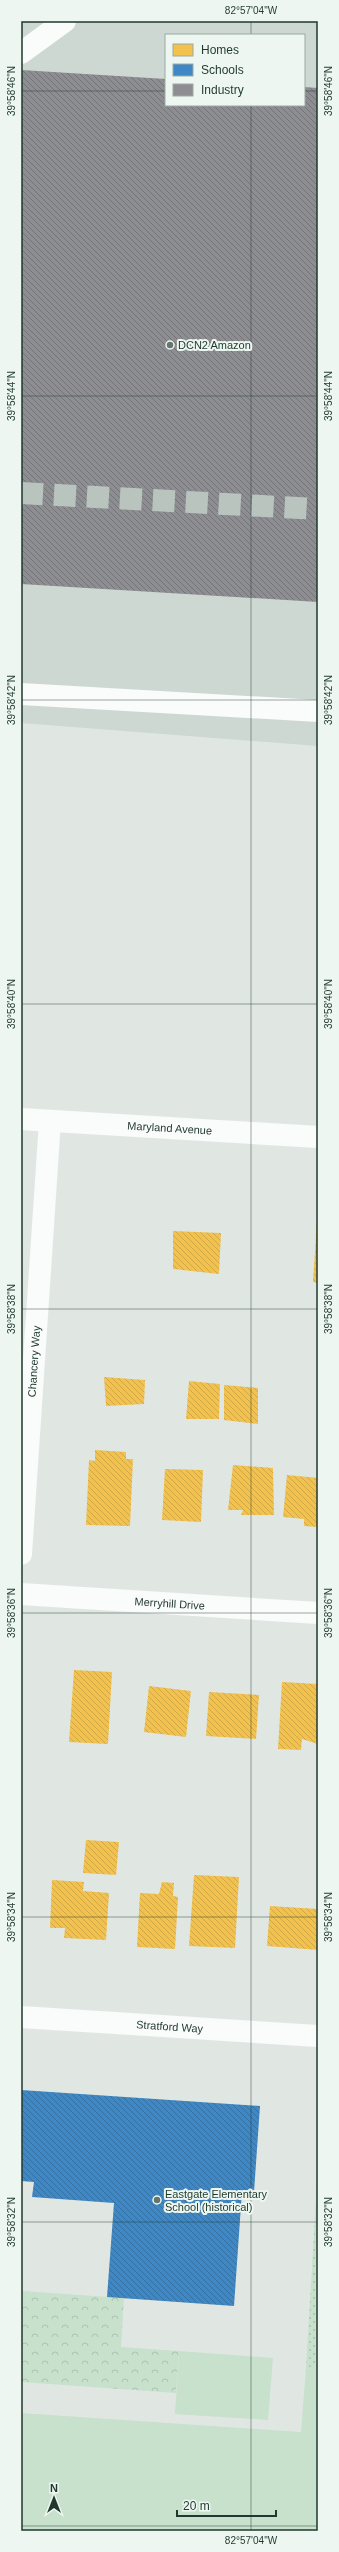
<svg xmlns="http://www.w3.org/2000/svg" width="339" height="2552" viewBox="0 0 339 2552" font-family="Helvetica,sans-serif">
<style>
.built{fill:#cdd8d2;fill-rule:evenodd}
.grass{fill:url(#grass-dots)}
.park{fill:url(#park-crowns)}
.pitch{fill:#c8e1cc}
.homes{fill:url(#homes-back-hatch)}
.schools{fill:url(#schools-back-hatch)}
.industry{fill:url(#industry-back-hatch)}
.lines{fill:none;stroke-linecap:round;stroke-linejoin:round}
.minor-tunnel{stroke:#b9c4bf;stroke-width:22;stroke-dasharray:22 11;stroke-linecap:butt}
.minor{stroke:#fafbfb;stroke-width:22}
.ticks{fill:none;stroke:#1f392e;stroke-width:1;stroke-opacity:0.45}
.poi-dot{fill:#63766d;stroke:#edf6f1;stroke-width:1.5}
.labels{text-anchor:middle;stroke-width:4;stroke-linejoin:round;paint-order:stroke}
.poi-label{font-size:11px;fill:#1f392e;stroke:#edf6f1;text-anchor:start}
.street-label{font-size:11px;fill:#1f392e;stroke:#edf6f1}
.neatline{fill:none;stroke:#1f392e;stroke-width:1.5}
.ticks-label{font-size:10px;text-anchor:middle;fill:#1f392e}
</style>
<defs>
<pattern id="grass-dots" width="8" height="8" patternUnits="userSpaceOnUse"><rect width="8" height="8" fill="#c8e1cc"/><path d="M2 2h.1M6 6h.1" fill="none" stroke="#abc2b0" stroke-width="1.8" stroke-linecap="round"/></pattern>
<pattern id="park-crowns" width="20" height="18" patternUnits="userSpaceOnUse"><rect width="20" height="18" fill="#c8e1cc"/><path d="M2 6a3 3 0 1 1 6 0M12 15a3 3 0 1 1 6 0" fill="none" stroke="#abc2b0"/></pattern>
<pattern id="homes-back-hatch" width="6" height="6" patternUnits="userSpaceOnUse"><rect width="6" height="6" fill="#f2c14e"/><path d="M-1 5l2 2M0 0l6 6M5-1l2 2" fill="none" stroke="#cfa744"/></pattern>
<pattern id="schools-back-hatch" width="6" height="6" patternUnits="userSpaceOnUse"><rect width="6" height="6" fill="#3f88c5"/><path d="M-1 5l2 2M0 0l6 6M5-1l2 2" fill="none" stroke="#3470a0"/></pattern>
<pattern id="industry-back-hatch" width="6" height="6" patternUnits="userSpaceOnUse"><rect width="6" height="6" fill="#8d8d92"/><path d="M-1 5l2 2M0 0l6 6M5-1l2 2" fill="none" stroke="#737478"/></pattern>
</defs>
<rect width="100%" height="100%" fill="#e0e7e3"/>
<!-- built -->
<path class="built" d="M21,21H318V746L21,723ZM166,35H304V105H166Z"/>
<!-- grass -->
<path class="grass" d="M318,2165V2369L306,2368Z"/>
<!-- park -->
<path class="park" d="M21,2291L124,2298L121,2347L179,2351L176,2393L21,2382Z"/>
<!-- pitch -->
<path class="pitch" d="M179,2351L273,2358L268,2420L175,2414Z
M306,2368L318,2369V2531H21V2413L301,2432Z"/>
<!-- homes -->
<path class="homes" d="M317,1221H318V1283L313,1282Z
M173,1231L221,1233L219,1274L173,1269Z
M104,1377L145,1380L144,1404L106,1406Z
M189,1381L220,1384L219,1419H186Z
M224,1385L258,1388V1424L224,1420Z
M95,1450L126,1452V1459H133L130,1526L86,1525L89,1460L95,1461Z
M233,1465L273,1468L274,1515H241L243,1510H228Z
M165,1469L203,1470L201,1522L162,1520Z
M287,1475L318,1478V1527L304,1526V1519L283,1517Z
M74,1670L112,1672L108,1744L69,1742Z
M282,1682L318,1684V1744L302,1739L301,1750L278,1749Z
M149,1686L191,1691L186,1737L144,1732Z
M209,1692L259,1695L256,1739L206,1736Z
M86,1840L119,1842L116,1875L83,1873Z
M194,1875L239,1877L235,1948L189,1946Z
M52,1880L84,1882L83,1891L109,1893L106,1940L64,1938L65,1928H50Z
M162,1882L174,1883L173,1896L178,1897L175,1949L137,1947L140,1893L159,1894Z
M270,1906L318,1909V1950L267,1946Z"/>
<!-- schools -->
<path class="schools" d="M21,2090L260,2106L254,2192L242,2191L234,2306L107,2297L114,2203L32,2197L34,2182L21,2181Z"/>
<!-- industry -->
<path class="industry" d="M21,70L166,79V105H304V87L318,88V602L21,584Z"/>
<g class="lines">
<!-- minor-tunnel -->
<path class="minor-tunnel" d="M21,493L318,509"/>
<!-- minor -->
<g class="minor">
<path d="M21,53L65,21"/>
<path d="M21,694L318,711"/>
<path id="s1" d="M21,1119L318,1137"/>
<path id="s2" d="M21,1554L50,1121"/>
<path id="s3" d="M21,1594L318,1613"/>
<path id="s4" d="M21,2017L318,2036"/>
</g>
</g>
<!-- ticks -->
<path class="ticks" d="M251,21V35M21,91H166M304,91H318M251,105V2531M21,396H318M21,700H318M21,1004H318M21,1309H318M21,1613H318M21,1917H318M21,2222H318M21,2526H318"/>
<!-- markers -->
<g class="poi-dot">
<circle cx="170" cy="345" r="4"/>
<circle cx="157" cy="2200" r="4"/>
</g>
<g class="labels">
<!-- poi labels -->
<g class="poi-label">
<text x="178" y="349">DCN2 Amazon</text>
<text x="165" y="2198">Eastgate Elementary<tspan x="165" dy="13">School (historical)</tspan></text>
</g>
<!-- street labels -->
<g class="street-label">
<text dy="4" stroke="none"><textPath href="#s1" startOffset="149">Maryland Avenue</textPath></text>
<text dy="4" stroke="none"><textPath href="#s2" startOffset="193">Chancery Way</textPath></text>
<text dy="4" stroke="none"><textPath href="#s3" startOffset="149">Merryhill Drive</textPath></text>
<text dy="4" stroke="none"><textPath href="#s4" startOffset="149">Stratford Way</textPath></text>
</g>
</g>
<!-- border -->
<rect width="339" height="2552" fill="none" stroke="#edf6f1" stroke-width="44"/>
<!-- legend -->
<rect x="165" y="34" width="140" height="72" fill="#edf6f1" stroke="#9baaa3"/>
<rect x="173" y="44" width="20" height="12" fill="#f2c14e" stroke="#9baaa3"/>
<text x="201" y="54" font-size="12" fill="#1f392e">Homes</text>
<rect x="173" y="64" width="20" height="12" fill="#3f88c5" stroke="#9baaa3"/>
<text x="201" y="74" font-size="12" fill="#1f392e">Schools</text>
<rect x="173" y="84" width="20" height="12" fill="#8d8d92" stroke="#9baaa3"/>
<text x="201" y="94" font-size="12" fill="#1f392e">Industry</text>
<!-- north arrow -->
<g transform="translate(54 2498)" stroke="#edf6f1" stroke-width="3" paint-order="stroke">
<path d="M0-3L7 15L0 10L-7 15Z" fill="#1f392e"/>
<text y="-6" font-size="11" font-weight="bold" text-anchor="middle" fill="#1f392e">N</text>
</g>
<!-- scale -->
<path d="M177 2510v6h99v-6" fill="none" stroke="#1f392e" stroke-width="2"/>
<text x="183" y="2510" font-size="12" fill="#1f392e" stroke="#edf6f1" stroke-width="3" paint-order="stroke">20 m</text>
<rect x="22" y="22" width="295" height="2508" class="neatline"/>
<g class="ticks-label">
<text x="251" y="14">82°57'04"W</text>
<text transform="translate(11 91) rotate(-90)" y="4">39°58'46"N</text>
<text transform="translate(328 91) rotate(-90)" y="4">39°58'46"N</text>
<text transform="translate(11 396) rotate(-90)" y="4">39°58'44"N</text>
<text transform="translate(328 396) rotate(-90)" y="4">39°58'44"N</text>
<text transform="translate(11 700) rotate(-90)" y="4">39°58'42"N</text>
<text transform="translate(328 700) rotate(-90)" y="4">39°58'42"N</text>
<text transform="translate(11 1004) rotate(-90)" y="4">39°58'40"N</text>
<text transform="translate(328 1004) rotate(-90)" y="4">39°58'40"N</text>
<text transform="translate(11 1309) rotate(-90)" y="4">39°58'38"N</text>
<text transform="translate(328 1309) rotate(-90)" y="4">39°58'38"N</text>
<text transform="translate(11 1613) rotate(-90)" y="4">39°58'36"N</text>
<text transform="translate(328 1613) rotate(-90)" y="4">39°58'36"N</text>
<text transform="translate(11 1917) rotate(-90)" y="4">39°58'34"N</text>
<text transform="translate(328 1917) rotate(-90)" y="4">39°58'34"N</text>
<text transform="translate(11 2222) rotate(-90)" y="4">39°58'32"N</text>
<text transform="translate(328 2222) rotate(-90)" y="4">39°58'32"N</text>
<text x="251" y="2544">82°57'04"W</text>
</g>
</svg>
